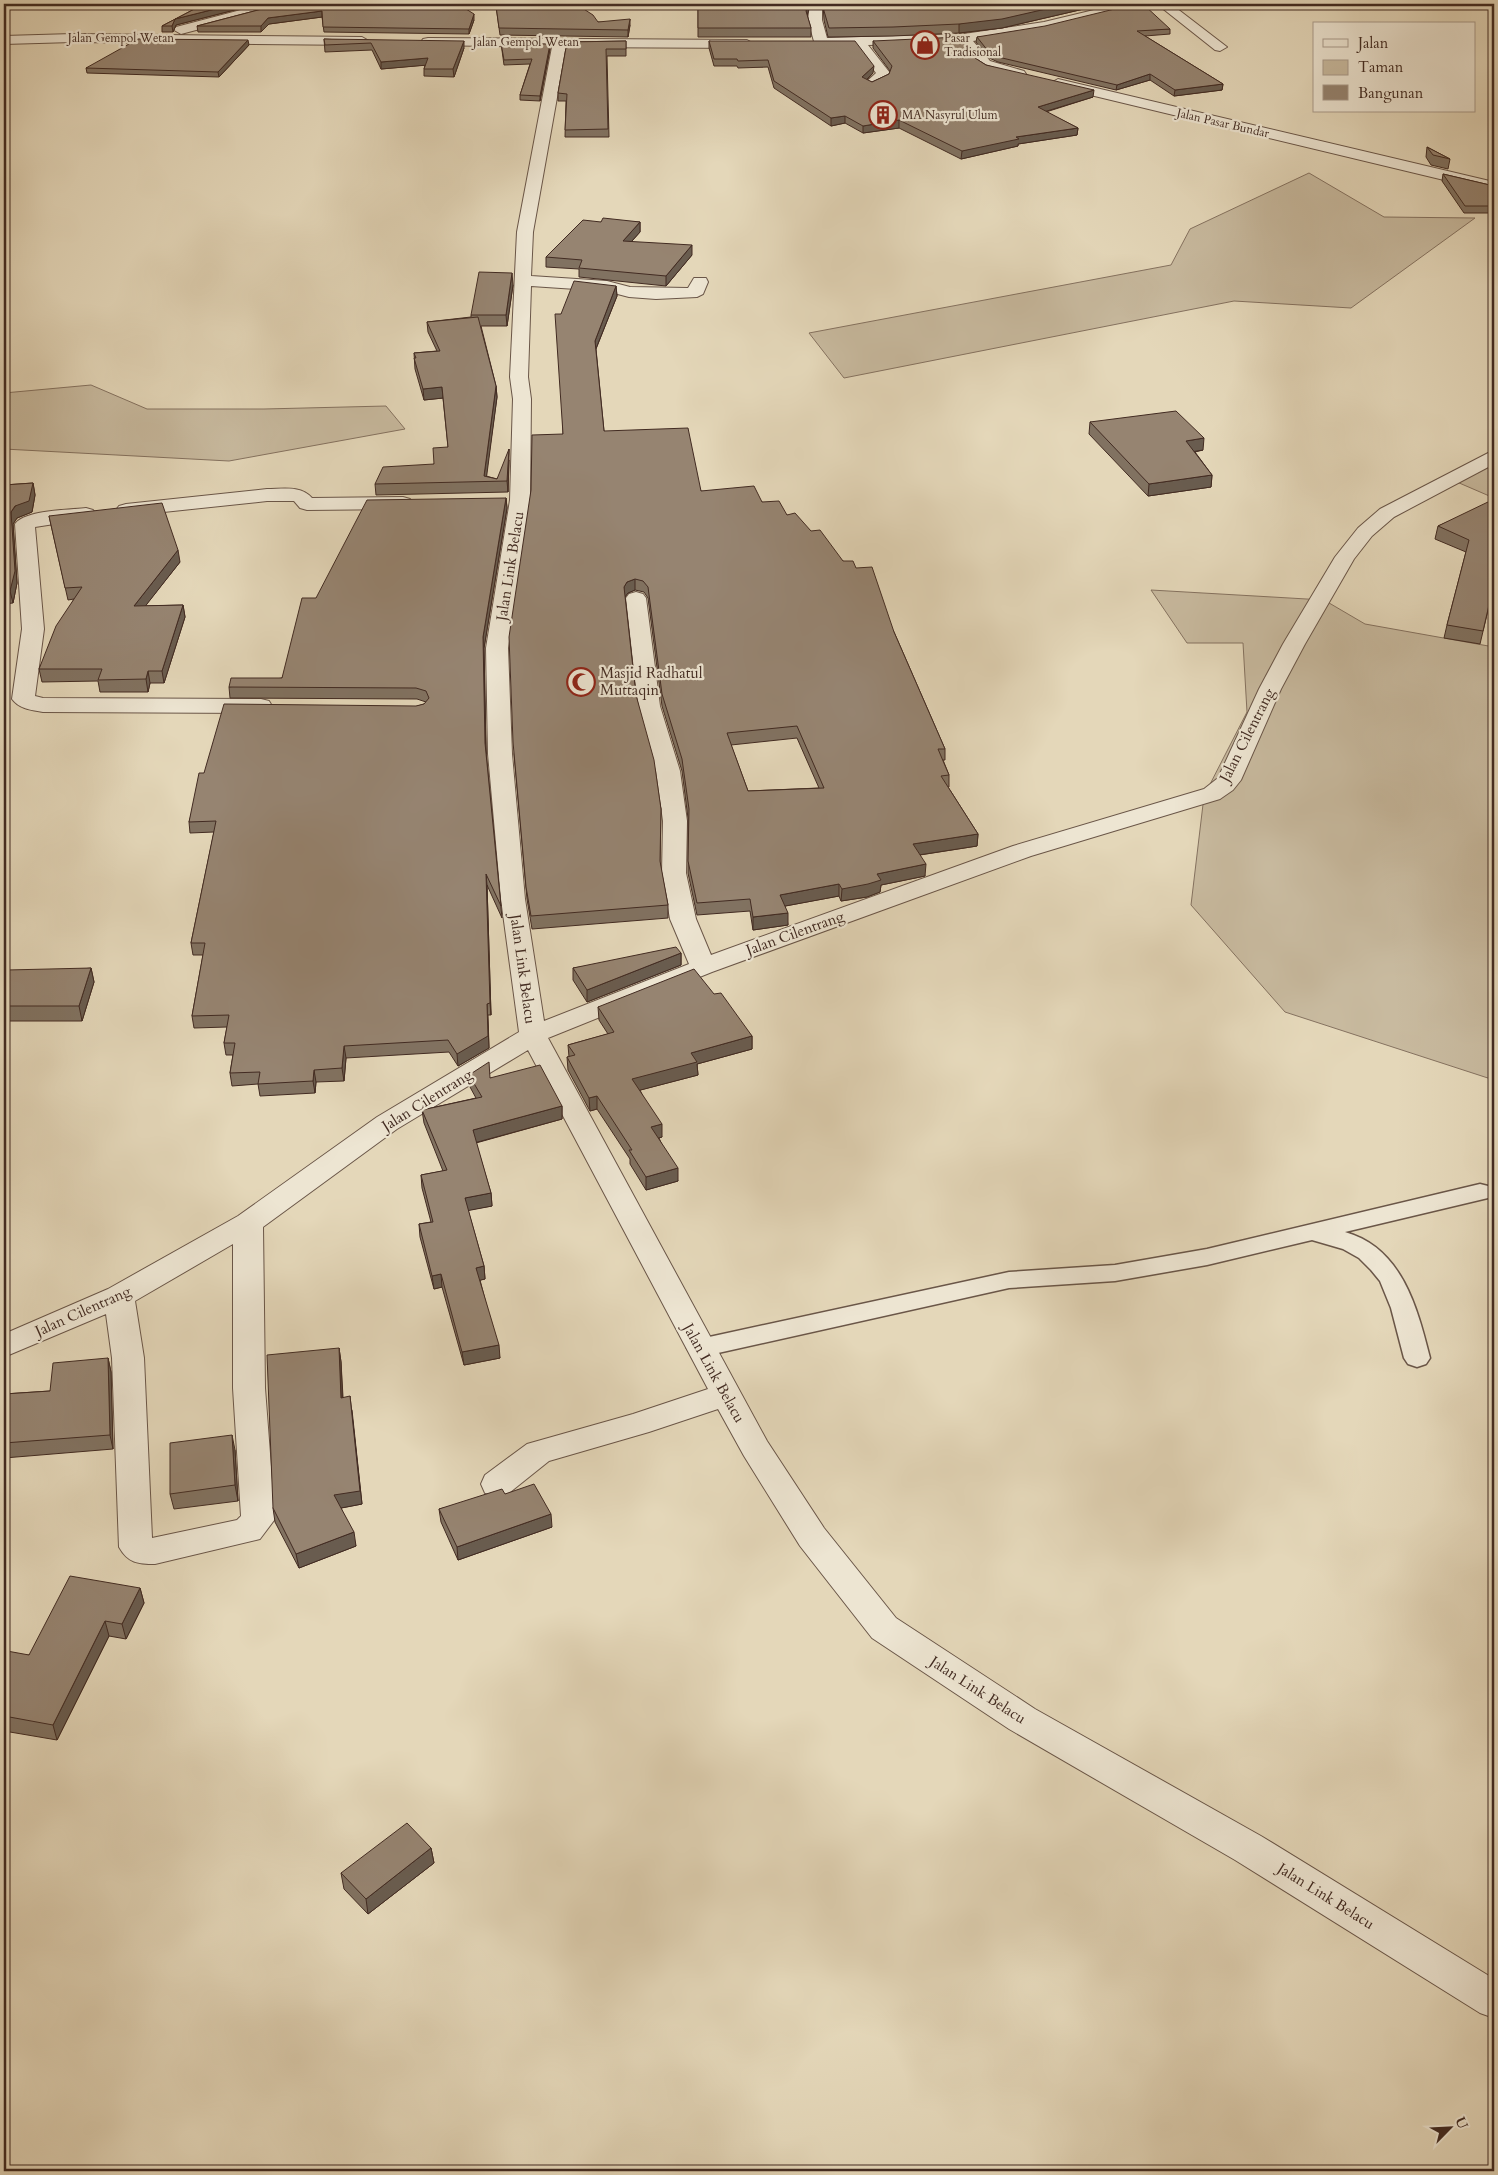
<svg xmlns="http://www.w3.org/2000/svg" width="1498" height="2175" viewBox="0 0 1498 2175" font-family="Cardo,serif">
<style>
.green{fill:#c8ba9f;stroke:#857260}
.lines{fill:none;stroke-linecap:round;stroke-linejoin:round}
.service-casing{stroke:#6a5648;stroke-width:3}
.minor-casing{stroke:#6a5648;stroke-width:2}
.service{fill:#ede5d2;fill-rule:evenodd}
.minor{fill:#ede5d2;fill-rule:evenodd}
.wall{fill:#817261;stroke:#422b22;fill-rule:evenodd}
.shaded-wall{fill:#695c4f;stroke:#422b22}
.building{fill:#968471;stroke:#422b22;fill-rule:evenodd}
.labels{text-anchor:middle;stroke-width:4.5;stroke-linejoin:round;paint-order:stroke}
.far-street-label{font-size:12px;fill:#422b22;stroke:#ede5d2}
.far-poi-label{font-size:12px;fill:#422b22;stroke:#ede5d2;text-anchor:start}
.street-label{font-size:15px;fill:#422b22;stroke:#ede5d2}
.poi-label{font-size:15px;fill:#422b22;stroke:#ede5d2;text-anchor:start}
</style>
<rect width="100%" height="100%" fill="#e4d7b9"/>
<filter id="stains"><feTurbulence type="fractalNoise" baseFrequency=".004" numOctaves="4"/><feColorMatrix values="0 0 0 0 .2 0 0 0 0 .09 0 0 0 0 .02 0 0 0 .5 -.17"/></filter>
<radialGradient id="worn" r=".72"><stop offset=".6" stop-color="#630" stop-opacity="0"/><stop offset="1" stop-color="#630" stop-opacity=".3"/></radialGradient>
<!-- green -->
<path class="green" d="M1309,173L1384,217L1475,218L1351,308L1234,301L844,378L809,333L1171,265L1190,229Z
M91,385L147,409H264L386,406L405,429L229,461L4,449V393Z
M1494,463V498L1443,476Z
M1151,590L1324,600L1365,624L1494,647V1080L1285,1012L1191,905L1204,796L1247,712L1243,643H1187Z"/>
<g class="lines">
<defs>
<path id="service" d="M1480,1184L1488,1186L1492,1192L1488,1198L1345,1232C1402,1248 1417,1307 1430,1358L1426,1364L1417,1367L1408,1364L1404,1358L1391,1308L1380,1281L1371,1270L1359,1258L1343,1249L1312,1240L1207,1265L1115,1281L1009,1288L700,1357L691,1354L687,1348L691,1342L700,1339L1009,1272L1115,1265L1207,1249Z"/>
<path id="minor" d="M264,4H284L283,7L181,34L174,30L176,27Z
M810,4H822V20L827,38L964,34L1044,22L1119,4H1140L1139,7L1044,30L973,41L990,61L1024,71L1026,74L1019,78L980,67L960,42L868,45L890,73L888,79L871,88L864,84L876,73L855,45H815L808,20Z
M1157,4H1171L1227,47L1220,51L1215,50Z
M73,34L362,37L369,41L362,45L73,42L4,44V36Z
M428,38L747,40L754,44L747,48L566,47L533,232L531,276L607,281L630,287L688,288L694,278H706L708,282L703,294L697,297L656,299L629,297L606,291L531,286L528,377L531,399L530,500L508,648L512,754L525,899L544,1021L689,964L670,919L662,873L663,821L656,771L638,706L626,598L629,594L636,592L643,594L646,598L660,706L680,771L687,821L686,873L696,919L711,955L1013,846L1204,789L1218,778L1259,689L1283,644L1335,557L1358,528L1380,509L1494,450V464L1394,517L1372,536L1354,559L1305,644L1281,689L1241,780L1233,790L1220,799L1031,856L712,972L548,1038L767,1441L824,1528L896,1618L1035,1709L1261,1836L1494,1979V2018L1480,2013L1235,1860L1009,1729L872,1638L800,1546L744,1456L718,1409L649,1432L549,1461L509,1493L497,1496L485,1493L481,1484L485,1475L527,1444L633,1414L708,1389L528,1050L397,1129L263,1227L265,1388L275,1519L260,1539L155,1564C138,1564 128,1563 119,1547L112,1358L106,1314L4,1357V1334L108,1289L238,1216L377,1117L519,1032L501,899L488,754L486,648L510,500L513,399L510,377L517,232L552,47L423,45L421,42L423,39ZM233,1244V1388L241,1516L237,1520L152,1538L144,1358L135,1301Z
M1058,79L1494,182V192L1053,86L1051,83Z
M267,489C283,489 301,485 312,498L403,497L410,499L413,503L410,507L403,509L307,510L300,508L294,501H267L126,516L119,514L116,510L119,506L126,504Z
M86,508L93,510L96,514L93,518L35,527L44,629L35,696L43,698L261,699L269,701L272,706L269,711L261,713L43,712C32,710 19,709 12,699L22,629L15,524C25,510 69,510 86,508Z"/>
</defs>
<!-- service casing -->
<use href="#service" class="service-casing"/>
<!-- minor casing -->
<use href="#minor" class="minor-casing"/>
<!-- service -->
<use href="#service" class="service"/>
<!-- minor -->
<use href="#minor" class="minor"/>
</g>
<!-- wall -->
<path class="wall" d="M204,4H258L176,25L173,32H162V26Z
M281,4L474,20L469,34L324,32L322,17L269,24L261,32H198L197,26Z
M698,4H810L807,15L811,28V37H698Z
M823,4H1124L1088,8L1002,28L959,33L893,36L828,37L824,20Z
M496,6L598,22L630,25L628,37L500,35Z
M1170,29V34L1145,36L1223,84L1222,90L1174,96L1150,80L1116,90L998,62L987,57L976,42L977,37Z
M324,39L464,48L454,77L424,76V69L425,65L381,69L372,50L325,52Z
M626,41V56H607L609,137H565L566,101H558V93L567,42Z
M709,41L873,73L867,80L872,82L889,74L890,71L873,48V41L975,58L986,65L1093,97L1046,112L1078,128L1077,135L1018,144V146L961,159L899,128L863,133L845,123L831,126L774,88L768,67L738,68L737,66H714L709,48Z
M501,43L550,49L540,101L520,100V95L530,64L504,65Z
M249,45L219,77L87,73L86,68Z
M1427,147L1450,159L1448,169L1431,165L1426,157Z
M1443,174L1494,186V213H1464L1442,181Z
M601,222H640V232L631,242L692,255L666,286L579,277V269L546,267V257Z
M513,285L507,326H481L496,386L497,397L486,476L497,479L509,460L508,492L376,495L375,484L434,464L448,447L443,398L424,400L415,369L414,353L437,351L428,332L427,322L471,317V315Z
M616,286L617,296L596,349L604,431L701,491L762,502L787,515L811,531L843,561L856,568L894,632L945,749V760H943L949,775V787H948L978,834L977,846L920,855L925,876L881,885L880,892L867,897L841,901L839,896L785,906L788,925L753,930L750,911L697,915L688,873V818L682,771L662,706L648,598L644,592L635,590L628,593L625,597L636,695L661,809L660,864L668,905V918L532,929L527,899L514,754L563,434L561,314ZM797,738L819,788L748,791L731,745Z
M1090,422L1203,450L1195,452L1212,475L1211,487L1148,496L1089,434Z
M33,483L35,495L32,512L17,518L13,524L17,583L13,603L4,604V485Z
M506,498L507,508L484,648L486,751L502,918L487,885L491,1015H488L489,1048L458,1066L449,1052L346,1058L344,1081L316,1082L315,1093L260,1096L258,1084L232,1086L230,1073L233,1055H226L224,1043L227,1027L194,1028L192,1016L203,955H193L191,943L214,832L190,833L189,822L204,773L424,704L426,702L417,699L230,698L229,687L282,678L316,598Z
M1494,502V585L1480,644L1444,638L1447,625L1466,552L1435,539L1438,526Z
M49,516L180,562L145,606L183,605L185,617L164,683H150L148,692H100L98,681L42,682L39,669L74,599L68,600Z
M681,953V965L587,1002L573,980V968Z
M91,968L94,982L82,1021H4V978Z
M714,994L752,1036V1049L697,1064L698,1075L640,1090L662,1137L659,1138L678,1181L646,1190L630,1164V1159L597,1109L590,1111L568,1070L567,1057H569L568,1045L608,1034L599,1020L598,1007Z
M469,1075L490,1078L562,1106V1119L476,1143L491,1193L492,1206L468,1210L484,1266L485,1279L480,1280L500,1358L464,1365L442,1287L434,1289L420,1237L419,1224L431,1222L422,1188L421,1175L443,1171L424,1123L422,1110L476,1098L470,1087Z
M339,1348L341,1362L343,1397L352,1410L362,1504L341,1508L356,1546L299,1568L275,1522L273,1508Z
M108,1358L111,1372L113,1449L4,1458V1394L50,1391Z
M235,1450L238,1501L174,1509L170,1494Z
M505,1494L552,1527L458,1560L441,1522L439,1509Z
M140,1588L144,1603L126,1639L109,1636L57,1740L4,1731V1658L29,1655Z
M431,1848L434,1863L368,1914L344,1889L341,1873Z"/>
<!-- shaded-wall -->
<path class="shaded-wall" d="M235,4H258L176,25L173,32L172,26L175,19Z
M808,4H810L806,20V11Z
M1068,4H1124L1088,8L1002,28L959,33V24Z
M322,11V17L269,24L261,32V26L268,18Z
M474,14V20L469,34V29Z
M630,19V25L628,37V30Z
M248,40L249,45L219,77L218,72Z
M464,41V48L454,77L453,69Z
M550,44V49L540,101V96Z
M428,58V65L381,69V62Z
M874,66L873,73L862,84V77Z
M1150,74V80L1116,90L1117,85Z
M1223,84L1222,90L1174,96L1175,90Z
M1094,90L1093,97L1037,114L1038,107Z
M845,116V123L831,126V118Z
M899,120V128L863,133V126Z
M1078,128L1077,135L1018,144V146L961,159L962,151L1016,137Z
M640,222V232L623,251V241Z
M692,245V255L666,286V276Z
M512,273L513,285L507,326L506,315Z
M616,286L617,296L595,351V341Z
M496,386L497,397L486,481L484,476Z
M442,387L443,398L424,400L423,389Z
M1204,438L1203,450L1185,453L1186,441Z
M509,449V460L508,492L507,481Z
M1212,475L1211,487L1148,496L1149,484Z
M33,483L35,495L32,512L17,518L13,524L17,583L13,603L10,591L11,512Z
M506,498L507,508L484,648L486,754L483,637Z
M178,550L180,562L136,618L134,606Z
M635,579V590L628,593L624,598V587L627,582Z
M183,605L185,617L164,683L162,671Z
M148,671L150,683L148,692L146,679Z
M978,834L977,846L912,856L913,844Z
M926,864L925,876L881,885L880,892L867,897L841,901L842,889L877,874Z
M486,874L487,885L491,1015L490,1003Z
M839,884V896L780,907V895Z
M788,913V925L753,930V917Z
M681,953V965L587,1002V990Z
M91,968L94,982L82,1021L79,1006Z
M487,1004L489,1048L458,1066L457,1054Z
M752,1036V1049L697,1064L698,1075L633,1092L632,1079L691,1053Z
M344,1046L346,1058L344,1081L342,1068Z
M314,1070L316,1082L315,1093L313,1081Z
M597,1096V1109L590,1111L589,1098Z
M562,1106V1119L474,1143L473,1130Z
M662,1124V1137L652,1140L651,1127Z
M678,1168V1181L646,1190V1177Z
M491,1193L492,1206L466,1211L465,1198Z
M484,1266L485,1279L477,1281L476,1268Z
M441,1274L442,1287L434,1289L432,1276Z
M499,1345L500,1358L464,1365L462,1352Z
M339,1348L341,1362L343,1411L341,1398Z
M108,1358L111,1372L113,1449L110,1435Z
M350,1396L362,1504L336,1509L334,1495Z
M232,1435L235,1450L238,1501L235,1485Z
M551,1514L552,1527L458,1560L457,1547Z
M354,1532L356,1546L299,1568L296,1554Z
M140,1588L144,1603L126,1639L122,1624Z
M105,1621L109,1636L57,1740L53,1725Z
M431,1848L434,1863L368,1914L366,1899Z"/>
<!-- building -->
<path class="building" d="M204,4H235L175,19L172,26H162Z
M281,4H458L474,14L469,29L323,27L322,11L268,18L261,26H197Z
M512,4H576L593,15L598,22L630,19L628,30L499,28L496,6Z
M698,4H808L806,11L811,28H698Z
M824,4H1068L1002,19L959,24L893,27L829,28L824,11Z
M1135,4H1143L1170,29L1137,31L1223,84L1175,90L1150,74L1117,85L998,57L988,51L977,37L1045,26Z
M959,37L975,58L986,65L1094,90L1038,107L1078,128L1016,137L1019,139L962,151L899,120L863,126L845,116L831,118L774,81L768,60L738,61L737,59H714L709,41H855L874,66L862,77L872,82L889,74L892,66L873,41Z
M138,39L248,40L218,72L86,68Z
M324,39L464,41L453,69H424L428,58L381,62L371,43L325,45Z
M626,41V49H606L608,129L565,130L567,94L558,93L567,42Z
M501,43L550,44L540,96L520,95L532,59L504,60Z
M1427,147L1450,159L1433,155Z
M1443,174L1494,186V206H1465Z
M603,218L640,222L623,241L692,245L666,276L579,268L582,260L546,257L583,220L601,222Z
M479,272L512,273L506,315H471Z
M574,281L616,286L595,341L604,431L688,428L701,491L754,486L762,502L779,501L787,515L795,513L811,531L820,530L843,561H853L856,568L872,567L894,632L945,749H938L949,775L941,776L978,834L913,844L926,864L877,874L881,880L868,884L842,889L839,884L780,895L788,913L753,917L750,899L697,903L688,861L689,809L682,759L662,694L648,587L643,581L635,579L627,582L624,587L636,695L654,760L661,809L660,861L668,905L531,916L526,887L513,742L509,637L531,490L532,435L563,434L555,314H561ZM797,726L824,788L748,791L727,733Z
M478,317L496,386L484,476L497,479L509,449L507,481L375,484L383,467L434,464L433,448L448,447L442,387L423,389L414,358H416L414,353L440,351L427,322Z
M1176,411L1204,438L1186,441L1212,475L1149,484L1090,422Z
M33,483L29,501L15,506L11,512L15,571L10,591H4V485Z
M506,498L483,637L485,743L501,906L486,874L490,1003L487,1004L488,1036L457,1054L448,1040L344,1046L342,1068L314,1070L313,1081L258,1084L260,1072L230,1073L235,1043H224L229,1015L192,1016L205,943H191L216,821L189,822L199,773H204L224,704L416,706L424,704L429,698L426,691L416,688L229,687L231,678H282L302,598H316L367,500Z
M1490,501L1494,502V583L1483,631L1447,625L1469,540L1438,526Z
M162,503L178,550L134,606L183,605L162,671H148L146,679L98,680L102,669H39L56,626L82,587L65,588L49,516Z
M676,947L681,953L587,990L573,968Z
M91,968L79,1006H4V978L7,970Z
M694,969L714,994L721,993L752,1036L691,1053L697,1062L632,1079L662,1124L651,1127L678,1168L646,1177L629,1150H632L597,1096L589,1098L567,1057L575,1055L568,1045L614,1032L598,1007Z
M489,1062L490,1078L540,1065L562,1106L473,1130L491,1193L465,1198L484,1266L476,1268L499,1345L462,1352L441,1274L432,1276L419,1224L433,1222L421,1175L447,1170L422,1110L482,1097L469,1075Z
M339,1348L341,1398L350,1396L360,1491L334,1495L354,1532L296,1554L273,1508L267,1355Z
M108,1358L110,1435L4,1443V1394L50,1391L53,1363Z
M232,1435L235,1485L170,1494V1443Z
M534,1484L551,1514L457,1547L439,1509L502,1489L505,1494Z
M70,1576L140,1588L122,1624L105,1621L53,1725L4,1716V1658L7,1651L29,1655Z
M407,1823L431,1848L366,1899L341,1873Z"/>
<!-- icons -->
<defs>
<symbol id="shop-ring" viewBox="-11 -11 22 22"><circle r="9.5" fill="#ede5d2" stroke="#8f2418" stroke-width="1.5"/><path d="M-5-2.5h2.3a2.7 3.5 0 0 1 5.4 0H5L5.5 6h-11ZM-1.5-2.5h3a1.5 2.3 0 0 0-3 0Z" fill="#8f2418"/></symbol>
<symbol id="building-ring" viewBox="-11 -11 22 22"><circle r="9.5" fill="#ede5d2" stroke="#8f2418" stroke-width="1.5"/><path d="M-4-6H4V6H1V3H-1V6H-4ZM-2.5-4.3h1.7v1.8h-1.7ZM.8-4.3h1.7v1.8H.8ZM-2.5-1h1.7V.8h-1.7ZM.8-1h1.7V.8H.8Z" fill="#8f2418"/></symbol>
<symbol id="mosque-ring" viewBox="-11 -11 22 22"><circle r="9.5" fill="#ede5d2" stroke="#8f2418" stroke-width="1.5"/><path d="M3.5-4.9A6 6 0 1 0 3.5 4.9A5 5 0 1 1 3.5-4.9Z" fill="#8f2418"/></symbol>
</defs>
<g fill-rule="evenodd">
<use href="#shop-ring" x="909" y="29" width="32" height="32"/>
<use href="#building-ring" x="867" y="99" width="32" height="32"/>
<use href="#mosque-ring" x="565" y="666" width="32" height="32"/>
</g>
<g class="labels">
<!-- far-street labels -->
<g class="far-street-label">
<text x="121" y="42">Jalan Gempol Wetan</text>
<text x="526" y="46">Jalan Gempol Wetan</text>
<text transform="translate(1223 123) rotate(13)" y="4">Jalan Pasar Bundar</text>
</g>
<!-- far-poi labels -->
<g class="far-poi-label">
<text x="944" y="42">Pasar<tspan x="944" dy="14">Tradisional</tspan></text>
<text x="902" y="119">MA Nasyrul Ulum</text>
</g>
<!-- street labels -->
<g class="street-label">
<text transform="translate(510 566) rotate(-81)" y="5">Jalan Link Belacu</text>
<text transform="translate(1247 735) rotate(-63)" y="5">Jalan Cilentrang</text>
<text transform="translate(795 933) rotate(-20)" y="5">Jalan Cilentrang</text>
<text transform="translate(523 969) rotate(82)" y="5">Jalan Link Belacu</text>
<text transform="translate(427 1100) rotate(-32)" y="5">Jalan Cilentrang</text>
<text transform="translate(83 1311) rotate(-24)" y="5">Jalan Cilentrang</text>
<text transform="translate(714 1373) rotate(61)" y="5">Jalan Link Belacu</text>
<text transform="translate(978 1690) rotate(33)" y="5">Jalan Link Belacu</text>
<text transform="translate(1326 1896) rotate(32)" y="5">Jalan Link Belacu</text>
</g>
<!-- poi labels -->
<g class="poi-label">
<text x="600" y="678">Masjid Radhatul<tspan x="600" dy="17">Muttaqin</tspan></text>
</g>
</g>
<!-- margin -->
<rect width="1498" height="2175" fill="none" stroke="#e4d7b9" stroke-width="20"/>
<rect x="5" y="5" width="1488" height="2165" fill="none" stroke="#422b22" stroke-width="2.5"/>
<rect x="10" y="10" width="1478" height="2155" fill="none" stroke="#422b22"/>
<!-- legend -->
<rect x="1313" y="22" width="162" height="90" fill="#ede5d2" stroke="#a99b8c"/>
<rect x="1323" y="39" width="25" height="8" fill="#ede5d2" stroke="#a99b8c"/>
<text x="1358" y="48" font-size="15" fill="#422b22">Jalan</text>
<rect x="1323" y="60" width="25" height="15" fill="#c8ba9f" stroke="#a99b8c"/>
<text x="1358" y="72" font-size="15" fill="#422b22">Taman</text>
<rect x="1323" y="85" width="25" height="15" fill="#968471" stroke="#a99b8c"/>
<text x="1358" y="98" font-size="15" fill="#422b22">Bangunan</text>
<!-- north arrow -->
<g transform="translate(1450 2128) rotate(66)" stroke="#ede5d2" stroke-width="4" paint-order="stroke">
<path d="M0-4L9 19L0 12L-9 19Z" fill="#422b22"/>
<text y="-8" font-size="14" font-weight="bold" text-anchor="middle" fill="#422b22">U</text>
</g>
<rect width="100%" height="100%" filter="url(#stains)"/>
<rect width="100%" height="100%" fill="url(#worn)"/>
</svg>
